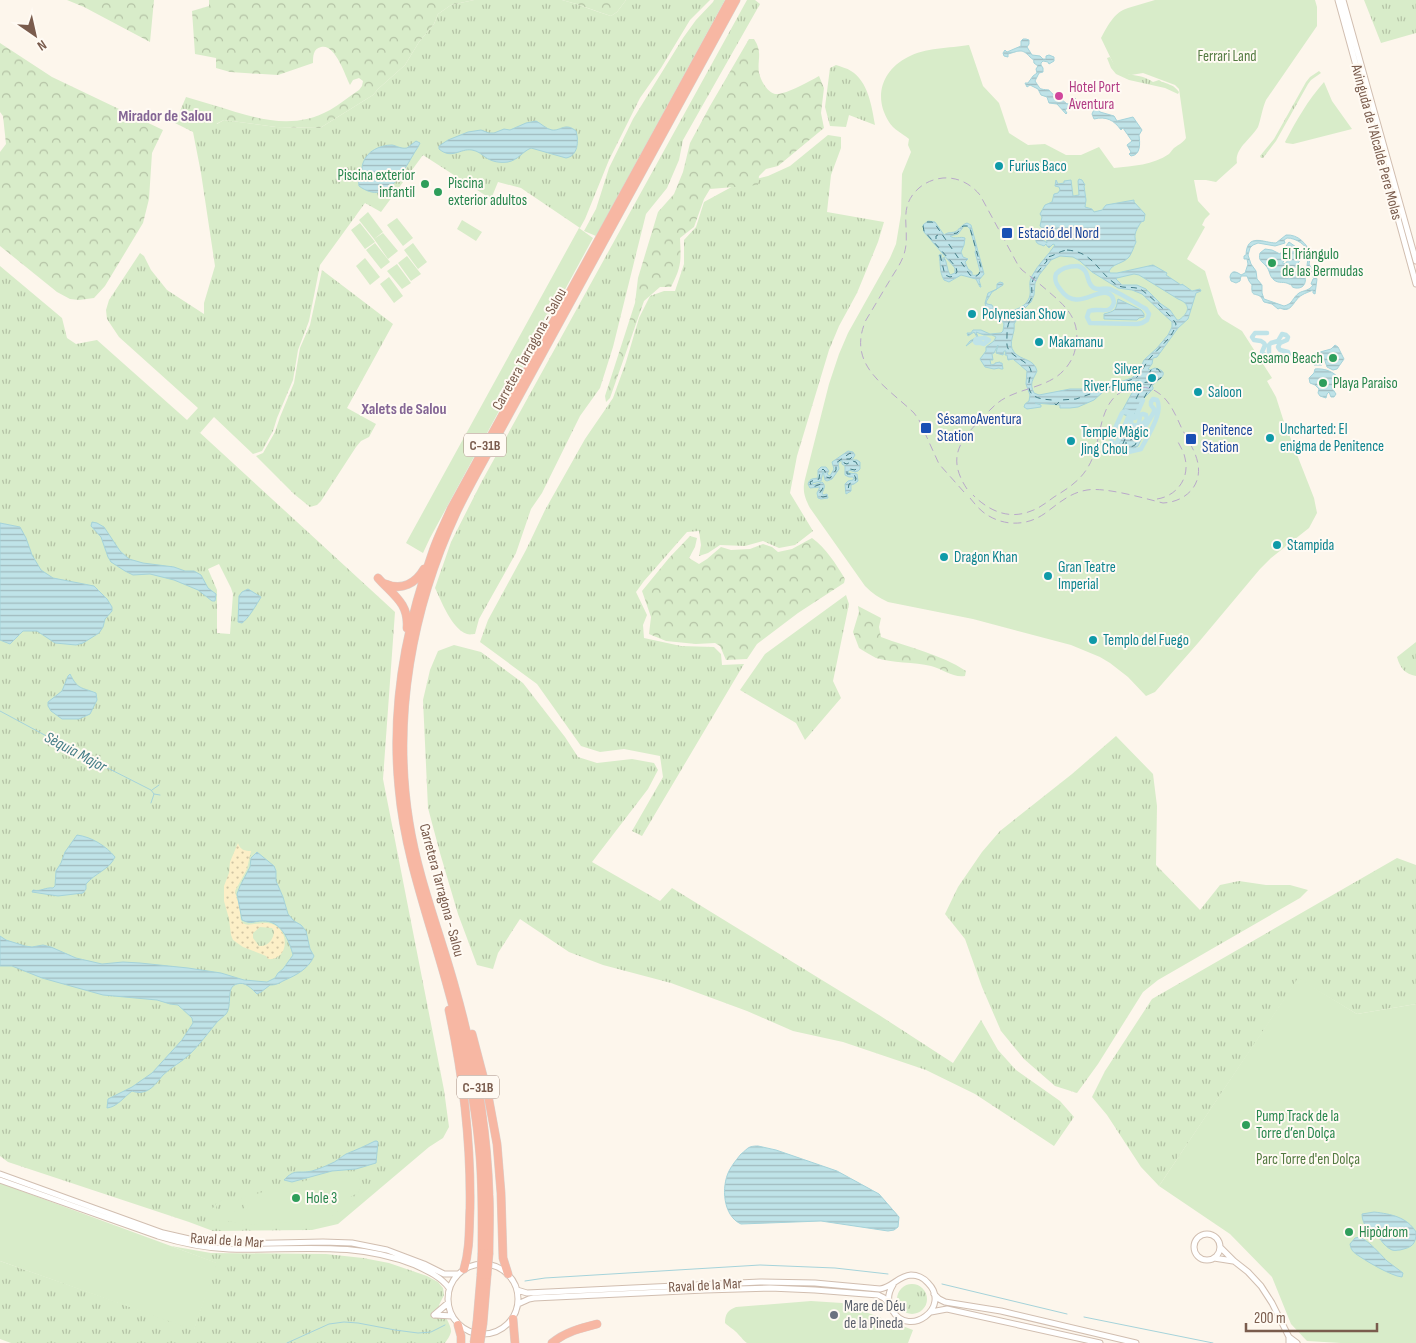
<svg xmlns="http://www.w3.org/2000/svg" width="1416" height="1343" viewBox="0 0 1416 1343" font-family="'Sofia Sans Condensed',sans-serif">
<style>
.grass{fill:url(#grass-tufts);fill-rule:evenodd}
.forest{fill:url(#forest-crowns)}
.sand{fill:url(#sand-dots);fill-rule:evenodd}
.green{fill:#d8ecc9;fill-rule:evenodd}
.water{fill:url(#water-rules);stroke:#a5d3da;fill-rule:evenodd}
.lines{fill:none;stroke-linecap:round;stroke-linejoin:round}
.stream{stroke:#a5d3da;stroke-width:1}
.canal{stroke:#bfe3e8;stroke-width:4.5}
.ferry{stroke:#437c86;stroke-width:1;stroke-dasharray:6 5;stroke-linecap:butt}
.minor-casing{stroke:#d1beb0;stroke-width:7}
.highway-casing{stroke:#dad1cd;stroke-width:9}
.minor{stroke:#fff;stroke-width:5}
.highway{stroke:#f7b7a3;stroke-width:8}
.rail{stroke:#b9a8c9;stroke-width:1;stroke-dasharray:8 5;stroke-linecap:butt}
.highway-bridge-casing{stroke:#dad1cd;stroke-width:9;stroke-linecap:butt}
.highway-bridge{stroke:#f7b7a3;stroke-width:8}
.hotel-dot{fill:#d1479c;stroke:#fffaf3;stroke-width:2}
.culture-dot{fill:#0f9aa8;stroke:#fffaf3;stroke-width:2}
.leisure-dot{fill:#2e9e5b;stroke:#fffaf3;stroke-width:2}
.transit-dot{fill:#1a4fb4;stroke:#fffaf3;stroke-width:2}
.worship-dot{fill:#6b7280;stroke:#fffaf3;stroke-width:2}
.labels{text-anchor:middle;stroke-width:4;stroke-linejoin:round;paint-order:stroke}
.shield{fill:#fffaf3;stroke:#a28b7f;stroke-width:1}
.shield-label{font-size:14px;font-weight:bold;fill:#7a5c4d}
.park-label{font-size:15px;fill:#537a41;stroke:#fffaf3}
.hotel-label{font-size:15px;fill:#b23c85;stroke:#fffaf3;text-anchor:start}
.street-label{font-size:15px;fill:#7a5c4d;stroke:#fffaf3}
.culture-label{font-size:15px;fill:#0d838f;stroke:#fffaf3;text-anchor:start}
.leisure-label{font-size:15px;fill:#27864d;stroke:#fffaf3;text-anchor:start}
.transit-label{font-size:15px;fill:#164399;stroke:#fffaf3;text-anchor:start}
.worship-label{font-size:15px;fill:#5b616d;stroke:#fffaf3;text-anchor:start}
.neighbourhood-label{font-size:16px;font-weight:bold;fill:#846695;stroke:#fffaf3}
.water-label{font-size:16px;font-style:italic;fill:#437c86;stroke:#fffaf3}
</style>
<defs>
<pattern id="grass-tufts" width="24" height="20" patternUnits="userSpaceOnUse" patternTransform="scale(1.25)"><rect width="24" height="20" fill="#d8ecc9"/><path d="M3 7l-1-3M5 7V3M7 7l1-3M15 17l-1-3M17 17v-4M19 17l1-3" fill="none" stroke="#b4c2a5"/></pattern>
<pattern id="forest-crowns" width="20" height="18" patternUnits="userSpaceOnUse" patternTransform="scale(1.25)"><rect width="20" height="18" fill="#d8ecc9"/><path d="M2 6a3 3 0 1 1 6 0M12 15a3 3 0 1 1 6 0" fill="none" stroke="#b4c2a5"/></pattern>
<pattern id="sand-dots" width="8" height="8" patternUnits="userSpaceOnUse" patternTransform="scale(1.25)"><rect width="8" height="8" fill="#fcefc7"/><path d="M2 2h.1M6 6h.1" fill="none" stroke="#d1c5a4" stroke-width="1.8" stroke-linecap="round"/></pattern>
<pattern id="water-rules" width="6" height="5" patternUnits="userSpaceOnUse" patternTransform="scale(1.25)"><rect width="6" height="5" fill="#bfe3e8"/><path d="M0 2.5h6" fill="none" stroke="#a0bbbe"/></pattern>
</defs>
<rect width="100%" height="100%" fill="#fdf6ec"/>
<!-- grass -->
<path class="grass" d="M474,0H562C579,4 594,11 611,16L617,12L626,0H710L690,20L661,68L640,98L609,160L585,219L580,228L521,188L498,182L491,199L423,155L381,212L365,203L320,265L309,321L298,350L293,380L277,418L273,431L262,451L253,454L214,417L200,433L198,431L395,612L383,779L444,1090L449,1127L443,1138L429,1147L338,1224L312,1230L213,1231L189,1222L8,1162L0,1156V266L62,318L67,338L76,344L97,340L187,420L198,408L119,337L107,319L106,310L109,300L140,253L144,256L151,270L167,290L204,314V303L215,266L201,173L193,132L175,123L186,97L213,105L210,109L217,124L224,120L276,127L320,128L373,95L378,89L405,65L419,42L434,24L438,14L451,5ZM219,564L231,588L233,594L230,634L217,633V590L208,569Z
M714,0H725L596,236L584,231L596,209L609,168L633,119L683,38L696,20L713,2Z
M747,0H755L760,4L683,140L679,160L667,188L646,214L613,347L600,388L580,416L542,493L531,509L516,553L479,619L475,634C473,634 470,635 467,634C451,628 442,602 435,588L451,542L482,481Z
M1364,0H1416V33L1381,43Z
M1110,57C1123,83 1134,69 1153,82L1159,80L1162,82H1163C1170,85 1174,85 1179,92L1178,94L1165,88L1129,80L1116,74L1111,68L1107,58Z
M836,65C841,67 847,68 851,71C868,81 872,107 875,125L849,115L846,127L830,126L825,107L830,68Z
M1319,71L1321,73L1311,80L1308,84L1276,141L1263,158H1261L1260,156L1274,139L1306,82L1310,77Z
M828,135L841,137V148L831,175L827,212L884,222L878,242L857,293L839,326L829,350L797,456L790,493L813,531L795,545L779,548L763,541L745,546L720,545L708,553L699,556L701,545L699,531L687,532L644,581L636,592L647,615L643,625L644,638L681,646L714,647L721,654L722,665L744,664L642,836L632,831L663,777L660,756L624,749L600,752L581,746L537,684L480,642L488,620L526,550L545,510L585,439L613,398L626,362L639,318L650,296L664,291H675L684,264V240L696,227L704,202L737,184L768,176L790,166Z
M322,270L393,324L347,408L376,424L369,437L361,441L356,447L321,501L317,505L310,507L294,494L256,456L263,453L275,432L280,417L294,383L300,348L310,325Z
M846,595L849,604L833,681L841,698L805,740L796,723L740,690L765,654Z
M1416,642V676C1405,674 1400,668 1397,657Z
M454,645L481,652L523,683L565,737L578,757L597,763L632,759L654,763L658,770L648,789L592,862L660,901L672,888L879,1015L953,1063L981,1020L998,1050L1016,1070L1060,1101L1074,1117L1054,1146L975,1094L926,1070L843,1042L793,1031L747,1011L671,983L603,965L569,952L520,919L498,953L493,969L477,965L458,914L440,853L428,808L423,700L430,670L438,651Z
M1116,736L1153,774L1157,806L1156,865L1200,910L1220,885L1239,881L1266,885H1290L1308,890L1300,898L1158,980L1143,992L1098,1064L1077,1093L1055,1086L1024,1059L1001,1031L982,987L965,939L945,914L958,887L982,852L1000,831L1072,774Z
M1397,858L1416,865V1004L1357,1014L1298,979L1159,1186L1141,1167L1107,1115L1092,1097L1105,1071L1152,999Z
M171,1246L211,1253L326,1254L363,1258L389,1263L427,1276L438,1282L443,1288L444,1295L439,1305C442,1311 452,1326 451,1332C450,1336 447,1340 445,1343H11L0,1339V1261L194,1329L216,1263Z
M897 1299a15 15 0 1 1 30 0a15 15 0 1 1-30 0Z"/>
<!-- forest -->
<path class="forest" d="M67,0H154L150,42L84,7Z
M209,0H474L451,5L438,14L434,24L419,42L405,65L378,89L373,95L320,128L276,127L224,120L216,124L209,109L213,105C253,117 290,132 330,110C340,104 350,96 359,90L362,86L363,81L359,78L353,80L350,85C345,75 335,43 321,47C313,49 313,56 313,63L278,75L230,72L216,68V58L195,54L192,11L209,6Z
M562,0H626L617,12L611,16C595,11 579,4 562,0Z
M749,39H754C763,53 757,59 759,73C761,81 767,92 775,94C786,95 810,81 819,76L824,88L821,113L824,128L778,166L766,169L759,176L758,185L710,189L704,199L694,227L680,238C681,260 682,266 671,287H660L644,301L610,398L606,402L605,396L635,303L638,278L658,212L674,194L683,172L690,143L710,106Z
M0,43L52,77L163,130L152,153L149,199L143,223L105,286L94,298L79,300L70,299L57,292L0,246V152L6,144L3,116L0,112Z
M690,536L697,538L695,547L689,558L699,564L707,559L721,547L731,550L750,549L763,544L772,547L778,552L792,549L812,538C826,548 836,564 845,579L844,583L798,613L757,644L747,659L726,660L720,646L715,643L696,644L666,641L649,634L651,617L642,591L669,558Z
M858,606L881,618L879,627L881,637C910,648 940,654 966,671L965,676C953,678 943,669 931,666C915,662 891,663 876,658C870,655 864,651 859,648L853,632L859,612Z"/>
<!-- sand -->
<path class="sand" d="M238,843C240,850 245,851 251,851L247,869L235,891C236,898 240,904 240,911C241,914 239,919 242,922C248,930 266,916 279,928C290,939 285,961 268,959L266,956L243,947L233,940L231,935L229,919L224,901V886L229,873L230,862ZM260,927L272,928L274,931C274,939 268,947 259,946L253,938V933Z"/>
<!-- green -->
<path class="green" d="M1155,0H1315L1317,7V26L1266,100C1262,109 1261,119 1258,127C1251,139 1234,149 1237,163L1216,182L1206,180H1194L1198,201L1210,214L1205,219L1202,225L1205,227L1187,259L1205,271L1218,314L1222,319L1242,331L1272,378L1267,381L1276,397L1283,419L1314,498L1317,513L1309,528L1271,558L1260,569L1198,643L1155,692L1146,696L1128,677L1110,663L1100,657L1071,645L973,619L888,602C879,598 872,593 865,586L810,508C805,498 802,491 805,479L829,384L839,354L848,333L890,258L896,244L901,214L902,174L911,152L908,145L909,139C903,134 893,129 889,122C873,97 882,70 908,57C924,48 950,48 969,45L983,86L999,103L1009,133L1028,145L1045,144L1066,155H1081L1099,147L1114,168C1133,166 1153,165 1169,154C1170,153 1173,149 1174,148C1179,144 1183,143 1186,138L1179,89L1175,85L1143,73L1131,75L1124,74L1118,70L1114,65L1101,38C1107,27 1114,12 1128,8C1137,5 1146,3 1155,0Z
M1324,82L1332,101L1352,129L1293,144L1286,143L1285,142C1296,121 1308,100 1324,82Z
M368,212L383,232L374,239L359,220Z
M397,218L413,238L403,246L387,225Z
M462,220L482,232L476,241L457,229Z
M360,223L375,242L365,249L351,230Z
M579,228L593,238L430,538L423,553L406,543Z
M383,233L398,251L388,259L374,239Z
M375,243L390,262L381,269L366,250Z
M413,243L427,262L418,269L404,250Z
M407,256L421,274L411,281L398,263Z
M365,258L380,277L370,285L356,266Z
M397,264L411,283L402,289L387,271Z
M389,277L403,296L394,303L380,284Z
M1298,978L1357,1014L1416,1004V1343H1341L1307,1341L1291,1324L1272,1277L1230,1234L1159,1186Z
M345,1172H354L357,1175L362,1183L358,1193L350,1197L343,1206L327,1221L322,1223L311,1225L289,1222L241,1225C235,1221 221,1220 215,1222L207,1219L206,1213L213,1208L219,1200L238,1199L295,1183ZM238,1199L243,1202L244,1208C239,1213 230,1210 223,1214L219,1212L216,1208L218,1202L223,1200Z
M0,1183L217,1263L194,1330L0,1261Z
M811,1301L842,1303L913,1330L908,1343H747C743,1340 742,1338 738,1334C735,1330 729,1327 725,1323C725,1314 728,1310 736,1307Z"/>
<!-- water -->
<path class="water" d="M1023,39H1026L1029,40V44L1027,47L1032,55L1040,56L1043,59H1046V56L1049,55L1054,57V61L1049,64L1048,62L1043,61L1041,63V65L1043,68V72L1039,73L1035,81C1041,90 1039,89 1049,90C1054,97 1061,98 1067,104L1070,103L1074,98L1076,99L1072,105L1065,110L1067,113L1066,114L1057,104L1049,103L1047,97L1041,95L1038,89L1030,85L1027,87L1025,83H1028L1033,76L1037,73L1036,69L1038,66L1034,63C1033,57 1035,62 1030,57C1022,48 1019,51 1008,54V57L1004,56L1003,53L1005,50L1007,52L1021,46V41Z
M1096,105L1100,112L1114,116L1117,121L1133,117L1142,130L1139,135C1140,143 1141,155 1131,156L1129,154L1131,152L1127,145L1132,141L1123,128L1121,130C1114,120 1106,116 1094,119L1092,114Z
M536,121C542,124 546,129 552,130C561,131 565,122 576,131C579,141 578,156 566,158L531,148C522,152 518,160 508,162C500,163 492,162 485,157C481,154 478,151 472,150C460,148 452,160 439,149V146L448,140L468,132L481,130L489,133H494L504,129L510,130L526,123Z
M416,141L420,143L418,147C404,168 389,208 359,186C358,180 360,177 362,171C362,168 362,166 363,163C367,151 380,145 392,145C397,146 401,149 407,148Z
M1079,179L1082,180L1085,185L1084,186L1086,200L1085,207L1092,209L1094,212L1102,210L1106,205L1134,200V202L1145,214L1144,221L1141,222C1137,229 1133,234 1136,242C1134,246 1132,253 1129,257C1123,264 1113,263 1109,271L1110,273H1117L1153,265L1167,273L1166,275L1181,285L1182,284L1192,291L1200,289L1201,291L1196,293L1188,319L1178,328L1157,357L1153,358L1152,364L1148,369L1150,370L1155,368C1174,373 1155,381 1152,386L1153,387V389L1142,400L1139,408L1131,418L1121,413L1139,380L1104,391L1094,400L1078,407L1070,408H1060V405L1035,403L1041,405V407L1027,409L1024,407L1025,404L1029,401L1030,395L1026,384L1027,371L1013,359L1008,360L1007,355H1005L1006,351H1004L1003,355L996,353L998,345L994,353L992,354L993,360H990L991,365L995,364V363L1000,362V363H1002L1003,369H1001L999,368L994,369L985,367L980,359L986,351V347L994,341L996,337L992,335H984L976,332L978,337L966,346L970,341L977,337L974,332L968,336L967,333H971L973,330H981L990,334L1001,333L1003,331L1004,324L1002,320L993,316L990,312L987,311L985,303L988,293L997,289V284L1000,282L1003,283V285L992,292L986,302L987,304L992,305L995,311C1007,313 1027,310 1030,295C1031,288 1028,283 1032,276C1038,264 1048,256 1055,245L1053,244L1049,248L1047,246L1046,244L1044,246C1037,243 1036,245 1035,235L1038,233L1041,234L1042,239L1047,243L1046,237L1043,234L1045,230L1040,226L1042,217L1040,214L1045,205L1052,202L1054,194L1058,193L1060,190L1059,187L1055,186L1056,180L1058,184L1064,183V181L1071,180L1073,196L1079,195L1078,181ZM1060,256L1073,257L1080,261L1092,272L1118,288L1132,290L1142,294L1172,322V327L1168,335L1157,348L1144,360L1139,371L1132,378L1107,386H1096L1086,389H1070L1039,395L1034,393C1029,383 1033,380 1037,371C1034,358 1021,361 1014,352C1007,343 1016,333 1014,324L1024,309L1031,302L1034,295L1035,283L1039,275L1051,260ZM1134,274L1139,275L1178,299C1191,304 1190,312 1179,320H1177L1170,310L1161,304L1146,289L1137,285H1122L1116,279L1117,278Z
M928,221L935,222L944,235C948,232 950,233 955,232C959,230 961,225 967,223L971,225L984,274L979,280L981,287H980L976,279L961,275L949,282L944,280C939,271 941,264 939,255L941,254L943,262L944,257C947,262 947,270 950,275L955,273V268L924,232L923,225ZM964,226H967L970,229L976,250L975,252L980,271C979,275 976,276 972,275V272L968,269L965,262L968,259L963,257L961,252L964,245L965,238C960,236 955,240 950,236L958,234Z
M1286,235C1298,234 1307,244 1311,254L1309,264L1317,279L1315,294L1313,293V290C1309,292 1305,293 1302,295C1293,300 1292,314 1280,308L1278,309L1272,304L1264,302C1263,301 1262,298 1261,297C1255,292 1251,298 1252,285L1249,281L1247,276H1241L1240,281L1236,283L1231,281L1230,277C1231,270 1236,271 1241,275L1245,273L1248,264L1247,259H1244V256L1246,255C1247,232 1264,243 1276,243ZM1287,238C1296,238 1307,245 1309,254C1309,258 1307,262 1307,266L1314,279H1313L1311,284L1313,285C1309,291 1304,290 1299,293C1292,298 1293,304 1284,306L1264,299L1262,293V285L1257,279L1256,271L1251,264L1248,255L1250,248L1253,245L1258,243L1275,246L1285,243L1284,240Z
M1289,242L1296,247L1283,262V264L1286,263L1296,247L1305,253L1288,278L1289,279L1292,277L1293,273L1296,271H1302C1308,278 1306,289 1296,288C1289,287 1295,286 1289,284C1284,281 1279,284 1274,280C1269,276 1270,270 1266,266C1262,261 1258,261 1260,253L1265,249L1272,250L1280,254Z
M1118,299L1141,310L1144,314V317L1139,318L1137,320L1104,319V314C1115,311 1116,311 1118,299Z
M1335,345L1338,347L1344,359L1337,369L1333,370L1327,367L1324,358L1322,357L1321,358L1322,365H1314L1310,360L1313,354L1331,349Z
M1315,369C1323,368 1334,371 1339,379L1332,388L1336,394L1334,397H1331L1329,392L1327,394L1326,398L1320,396L1318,393L1319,389L1315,385L1310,383L1309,378L1314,373Z
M1142,426L1145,427L1146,429L1138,446L1123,455L1119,454L1117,449L1123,434H1127L1131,427L1134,429Z
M848,451L853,452L855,455L852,460H857L860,462V469L858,471L855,472L849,470L848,472L849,473L857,474L858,481L854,484L851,485V491L846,494L845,484L848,481L853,480L854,478L853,477H849L845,475V466L842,464V460L838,463L839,469L832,479L827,481L825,480L823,471L821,481L812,483L813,485L822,482C826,485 824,489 822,493L823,495L827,494L828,498L821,499L818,498L817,493L820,487L810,488L808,484C810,478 813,479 818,478V470L821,467H826L829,471L827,474L830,476L834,469L832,462Z
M92,522L97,523L104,527L120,551L129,559L143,563L174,567L185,571H194L201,575L208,588L216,594L215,601H212L198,590L174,580L150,574L133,575L125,571L111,562L108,557L101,537L91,526Z
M0,523L20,527L26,538L32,555L41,570L53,578L94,586L107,599L112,607V611L105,619L103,627L99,633L83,643L76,645L55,643L37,631H23L10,644L0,640Z
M248,589L261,597C257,604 248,619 242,623L238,622L239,596L242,592Z
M70,674C78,690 81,687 96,693L97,700L90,714L79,719H62L51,711L48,706V702L62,691L68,676Z
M77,835C92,837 106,846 115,857C109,870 95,873 86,884V889L83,893L58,896L32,892L33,890C41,892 45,887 53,888L55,886L56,871L61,863L65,852Z
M257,852L274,866L276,871V881L283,897L288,914L294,921L301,925L306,931L310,949L314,956C309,968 297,975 285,980C279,983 277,985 270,985L261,992L257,994C252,989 245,981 237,984C225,987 233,1005 226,1014C223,1017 220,1019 217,1022C208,1033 200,1044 190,1054C182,1062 171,1067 163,1075C157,1082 152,1090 143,1092C139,1093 135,1092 132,1091C124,1097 117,1107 107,1108L108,1099L132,1087L152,1073L182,1040L193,1023L192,1018L178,1005L170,1004L157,1000L103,995L42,978L12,966H0V936L6,940L25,946L32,947L43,945L51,947L76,958L102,964L123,962L140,963L188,968L221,973L244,980L267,982L275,978L278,973L283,969L293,955C289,940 281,920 262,921C253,921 252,925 242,920L237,894L240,886L250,867L251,858Z
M375,1141H377L378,1142L376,1163L356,1169L332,1171L292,1182L284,1180C295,1168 298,1174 312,1171C318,1169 324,1167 330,1164C336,1162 341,1157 346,1154C356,1150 365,1146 375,1141Z
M758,1146L776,1150L837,1171L879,1194L899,1217L898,1227L894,1230L888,1231L821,1221L741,1224C723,1216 721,1187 729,1171C732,1165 737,1159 741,1154C744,1152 747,1148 750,1147C753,1146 756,1146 758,1146Z
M1374,1212C1391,1214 1407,1217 1416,1232C1416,1245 1412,1247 1400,1250C1397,1250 1395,1251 1392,1250C1387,1248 1383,1243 1380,1239C1371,1232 1362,1226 1362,1214Z
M1360,1237C1371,1243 1378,1252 1387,1261C1392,1265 1398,1269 1403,1273L1402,1277C1391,1276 1366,1261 1356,1254C1352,1251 1351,1249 1350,1244L1355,1238Z"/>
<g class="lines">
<!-- stream -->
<path class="stream" d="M0,711L80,754L151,790L154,794L151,803
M152,790L159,785
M154,794L160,795
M525,1281L545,1278L760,1265L835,1268L888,1274
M942,1284L1067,1314
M1084,1317L1213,1343
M287,1343L329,1324L344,1322L358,1323L395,1330L418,1333L431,1332L445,1325"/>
<!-- canal -->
<path class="canal" d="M1078,266C1091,270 1085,283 1094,288C1099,291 1104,287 1110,289C1122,294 1134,302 1146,309L1149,314L1147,320L1142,323L1137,324L1090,323L1087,317L1089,311C1099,307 1111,316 1114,302C1113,298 1112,294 1107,293C1093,290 1076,312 1060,289C1056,284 1054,280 1056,274C1061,268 1070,266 1078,266Z
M1267,333H1255L1252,337L1254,340L1261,341L1264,343L1265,345L1262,352L1266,356L1269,354V345L1271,343L1278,341L1282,334L1286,335L1288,337L1287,340L1280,343L1278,347L1280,350L1288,352L1289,355V357L1286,359H1275
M985,338L989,340L984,344L981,343H976L975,342L976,339Z
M1130,413L1118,441L1115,444L1112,442L1111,437L1122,413C1125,410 1129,412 1132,415L1131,423L1134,426L1139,424L1140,415L1143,414L1146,415L1147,419L1140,427
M1135,418L1143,400
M1124,453L1141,449C1147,437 1164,412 1157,400L1153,399L1151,402V405L1154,409V412L1142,432"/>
<!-- ferry -->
<path class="ferry" d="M936,239V236L938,235
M1067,250C1094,252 1097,272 1117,285C1123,289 1132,286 1140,289C1146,292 1173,317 1176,324C1173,339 1156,349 1147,362C1143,368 1141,374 1136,378L1076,399L1061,400L1056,405L1052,400C1040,399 1027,398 1029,382C1029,378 1032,374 1031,371C1030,362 1014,358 1009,350C1006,346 1007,341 1007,335C1007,309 1024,314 1031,299C1033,294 1031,289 1032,283C1034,275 1041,268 1047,261L1046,257C1053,257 1059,251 1067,250Z
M940,255L945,275L950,277L954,276L957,272L956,267L924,231L923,226L927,222H932L935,224L970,275L975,277L979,274L981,267L970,228L968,226H963L957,233L951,234
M1136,399L1139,393L1138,385L1141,383L1148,382L1150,380V371L1153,369H1158L1161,373V378L1152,383L1143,400
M1140,427L1136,431L1134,438L1126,442V447L1129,448L1135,445L1142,432
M1124,453L1121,452V448L1130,428
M827,496L823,497L820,496L819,494L823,488L821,484L813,487L811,485L810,482L812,481L819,479L820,472L823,469L825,471L826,477L830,478L836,470V463L850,453L853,455L852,457L850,459H845L844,461V463L847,464L852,461L856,462L858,466L855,470L850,469L847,470V474H854L856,479L855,481L849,484L848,490L845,491"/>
<defs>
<path id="minor" d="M1338,0L1416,284
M1343,0L1416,261
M0,1174L163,1233L198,1241L238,1244L323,1242L352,1243L387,1250L424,1264L444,1274H458
M0,1180L158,1236C181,1243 205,1248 229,1249C294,1251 352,1240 415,1265C428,1271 441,1277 449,1288
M1194 1247a13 13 0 1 1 26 0a13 13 0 1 1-26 0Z
M1220,1247L1234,1261L1248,1272L1261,1286L1272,1303L1289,1337V1343
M1214,1258L1233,1261
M448 1299a35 35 0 1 1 70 0a35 35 0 1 1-70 0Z
M517,1290L527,1293L760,1282L815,1283L880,1289C893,1287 898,1276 911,1275C917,1275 924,1278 928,1283C952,1307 909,1339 892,1310C887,1302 888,1293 893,1285
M934,1294L939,1299L945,1302L1001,1311L1136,1343
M518,1304L529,1299L534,1298L705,1290L770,1288L815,1290L878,1295L884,1298L888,1303
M931,1312L947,1309L1100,1343
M434,1315L448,1303
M435,1315L452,1316
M1289,1337L1297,1343"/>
<path id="highway" d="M378,578C393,595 409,603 407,628
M386,584C402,591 416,583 424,569
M449,1010C463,1075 471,1142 470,1208C469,1229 470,1249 464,1269
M472,1034L488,1095L497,1144L501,1193L503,1258L508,1274
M482,1253C482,1217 483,1181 479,1145C474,1093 463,1042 449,992C431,924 405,858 399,788C391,708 406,626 433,551C438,536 445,523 451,509L730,0
M489,1253C489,1234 490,1214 489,1195C487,1125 474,1055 455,988C440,933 418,879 409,822C392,717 412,608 456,513C465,494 475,476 485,458L736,0
M513,1319L515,1343
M477,1322L481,1275
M483,1323L487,1275
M458,1325L461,1336V1343
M552,1343C565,1332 581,1328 597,1324"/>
</defs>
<!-- minor casing -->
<use href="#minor" class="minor-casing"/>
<!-- highway casing -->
<use href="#highway" class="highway-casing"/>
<!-- minor -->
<use href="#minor" class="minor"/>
<!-- highway -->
<use href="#highway" class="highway"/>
<!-- rail -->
<path class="rail" d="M964,492L939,464L919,420L914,413C886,386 846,365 866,320C874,307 882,293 890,280C894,273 900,265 903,257C913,232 895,209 919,188C926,182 934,179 943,178C958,177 971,184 980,195L1018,265L1022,270C1031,277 1040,284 1049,292C1068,308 1082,322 1075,350C1073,360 1065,371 1056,377C1041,387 1023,389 1007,397C997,402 991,409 984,416C960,440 946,457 967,489
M970,498C974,503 978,508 983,512C1001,526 1025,527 1044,514C1058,504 1069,493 1087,490C1106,487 1143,498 1163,503C1184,502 1202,487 1198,464C1196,452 1188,440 1182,429C1176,416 1170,400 1157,392C1150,387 1140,386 1132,388C1095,396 1104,442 1088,467C1080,481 1067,489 1054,497C1047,502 1040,508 1031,511C1009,520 989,511 973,495
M1157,499C1177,496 1190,478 1185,458C1184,452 1180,446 1177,440"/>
<defs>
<path id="highway-bridge" d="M481,1275L482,1253
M487,1275L489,1253
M474,1343L477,1322
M480,1343L483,1323"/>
</defs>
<!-- highway-bridge casing -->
<use href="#highway-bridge" class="highway-bridge-casing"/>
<!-- highway-bridge -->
<use href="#highway-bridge" class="highway-bridge"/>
</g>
<!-- markers -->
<circle class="hotel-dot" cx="1059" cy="96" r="5"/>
<g class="culture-dot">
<circle cx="999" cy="166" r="5"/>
<circle cx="972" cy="314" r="5"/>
<circle cx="1039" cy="342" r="5"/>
<circle cx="1152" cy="378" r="5"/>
<circle cx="1198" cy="392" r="5"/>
<circle cx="1270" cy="438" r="5"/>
<circle cx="1071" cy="441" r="5"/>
<circle cx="1277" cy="545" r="5"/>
<circle cx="944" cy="557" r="5"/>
<circle cx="1048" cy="576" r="5"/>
<circle cx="1093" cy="640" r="5"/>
</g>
<g class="leisure-dot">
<circle cx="425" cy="184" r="5"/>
<circle cx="438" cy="192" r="5"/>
<circle cx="1272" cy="263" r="5"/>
<circle cx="1333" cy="358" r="5"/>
<circle cx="1323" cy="383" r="5"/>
<circle cx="1246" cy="1125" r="5"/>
<circle cx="296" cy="1198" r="5"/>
<circle cx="1349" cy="1232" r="5"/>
</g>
<g class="transit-dot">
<rect x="1001" y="227" width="12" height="12" rx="2.5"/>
<rect x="920" y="422" width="12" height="12" rx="2.5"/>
<rect x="1185" y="433" width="12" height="12" rx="2.5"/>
</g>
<circle class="worship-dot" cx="834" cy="1315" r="5"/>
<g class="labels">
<!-- shield labels -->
<g class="shield">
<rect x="464" y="433.5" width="42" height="23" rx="4"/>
<rect x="457" y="1075.5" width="42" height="23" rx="4"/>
</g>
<g class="shield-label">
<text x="485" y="450">C-31B</text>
<text x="478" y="1092">C-31B</text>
</g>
<!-- park labels -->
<g class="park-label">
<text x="1227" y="61">Ferrari Land</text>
<text x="1308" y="1164">Parc Torre d'en Dolça</text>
</g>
<!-- hotel labels -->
<g class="hotel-label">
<text x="1069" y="92">Hotel Port<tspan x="1069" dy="17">Aventura</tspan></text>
</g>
<!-- street labels -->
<g class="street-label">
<text transform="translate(1377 142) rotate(75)" y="5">Avinguda de l'Alcalde Pere Molas</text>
<text transform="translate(529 349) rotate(-61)" y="5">Carretera Tarragona - Salou</text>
<text transform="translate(442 890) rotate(75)" y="5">Carretera Tarragona - Salou</text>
<text transform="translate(227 1240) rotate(4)" y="5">Raval de la Mar</text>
<text transform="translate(705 1285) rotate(-3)" y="5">Raval de la Mar</text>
</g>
<!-- culture labels -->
<g class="culture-label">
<text x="1009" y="171">Furius Baco</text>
<text x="982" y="319">Polynesian Show</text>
<text x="1049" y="347">Makamanu</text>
<text x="1142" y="374" text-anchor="end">Silver<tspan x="1142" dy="17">River Flume</tspan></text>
<text x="1208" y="397">Saloon</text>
<text x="1280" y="434">Uncharted: El<tspan x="1280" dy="17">enigma de Penitence</tspan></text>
<text x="1081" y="437">Temple Màgic<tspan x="1081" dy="17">Jing Chou</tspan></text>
<text x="1287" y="550">Stampida</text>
<text x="954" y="562">Dragon Khan</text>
<text x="1058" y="572">Gran Teatre<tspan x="1058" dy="17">Imperial</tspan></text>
<text x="1103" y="645">Templo del Fuego</text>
</g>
<!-- leisure labels -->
<g class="leisure-label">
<text x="415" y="180" text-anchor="end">Piscina exterior<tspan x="415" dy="17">infantil</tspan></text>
<text x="448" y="188">Piscina<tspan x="448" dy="17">exterior adultos</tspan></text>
<text x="1282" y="259">El Triángulo<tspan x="1282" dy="17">de las Bermudas</tspan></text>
<text x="1323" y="363" text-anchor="end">Sesamo Beach</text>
<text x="1333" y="388">Playa Paraiso</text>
<text x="1256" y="1121">Pump Track de la<tspan x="1256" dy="17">Torre d’en Dolça</tspan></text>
<text x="306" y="1203">Hole 3</text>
<text x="1359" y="1237">Hipòdrom</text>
</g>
<!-- transit labels -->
<g class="transit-label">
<text x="1018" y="238">Estació del Nord</text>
<text x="937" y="424">SésamoAventura<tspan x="937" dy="17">Station</tspan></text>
<text x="1202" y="435">Penitence<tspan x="1202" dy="17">Station</tspan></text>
</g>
<!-- worship labels -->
<g class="worship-label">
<text x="844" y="1311">Mare de Déu<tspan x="844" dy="17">de la Pineda</tspan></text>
</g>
<!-- neighbourhood labels -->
<g class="neighbourhood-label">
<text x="165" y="121">Mirador de Salou</text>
<text x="404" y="414">Xalets de Salou</text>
</g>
<!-- water labels -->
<g class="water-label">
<text transform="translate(76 751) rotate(28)" y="6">Sèquia Major</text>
</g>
</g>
<!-- north arrow -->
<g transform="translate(35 35) rotate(146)" stroke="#fffaf3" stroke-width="4" paint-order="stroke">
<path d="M0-4L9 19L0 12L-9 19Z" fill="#7a5c4d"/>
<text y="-8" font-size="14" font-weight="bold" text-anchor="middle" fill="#7a5c4d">N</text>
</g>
<!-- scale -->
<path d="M1246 1323v8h131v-8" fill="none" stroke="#7a5c4d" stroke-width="2.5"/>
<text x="1254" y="1323" font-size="15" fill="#7a5c4d" stroke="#fffaf3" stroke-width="4" paint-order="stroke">200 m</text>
</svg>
